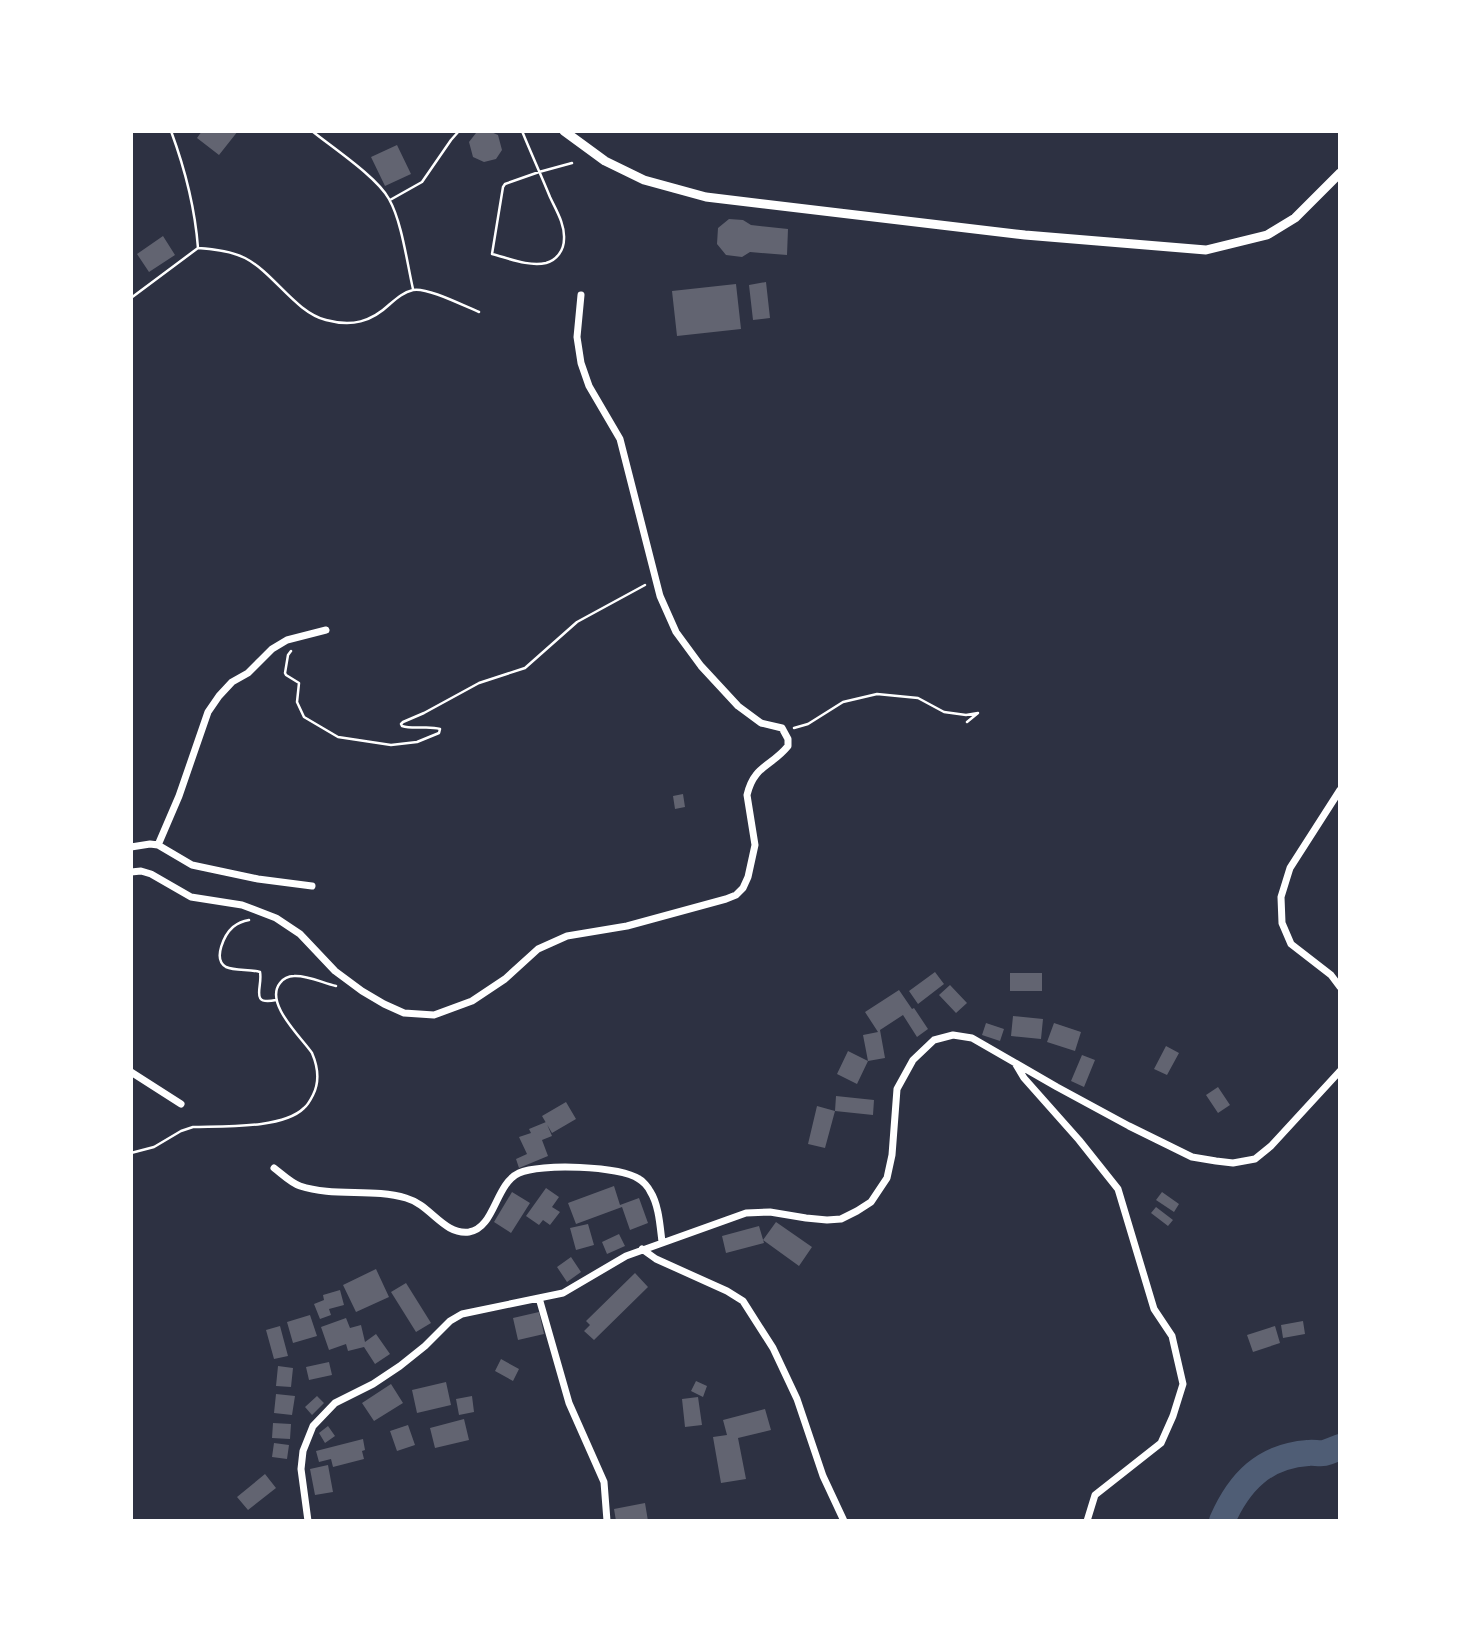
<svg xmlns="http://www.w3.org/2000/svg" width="1471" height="1652" viewBox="0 0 1471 1652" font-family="'Work Sans',sans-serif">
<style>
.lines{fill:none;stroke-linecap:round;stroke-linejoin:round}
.river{stroke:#4f5d75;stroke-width:26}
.building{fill:#626471}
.path{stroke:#fff;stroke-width:2.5}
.minor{stroke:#fff;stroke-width:7}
.tertiary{stroke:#fff;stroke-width:9}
</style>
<rect width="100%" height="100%" fill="#2d3142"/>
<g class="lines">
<!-- river -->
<path class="river" d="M1222,1521C1239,1482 1264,1456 1308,1453C1313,1452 1319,1454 1324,1453C1329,1452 1335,1449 1340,1447"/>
</g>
<!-- building -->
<path class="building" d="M202,131H238L219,155L197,138Z
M485,131H489L498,135L502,150L496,159L484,162L473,157L469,142L476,133Z
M397,145L411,174L385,186L371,157Z
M729,219L743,220L751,225L788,229L787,255L750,252L742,257L726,255L717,244L718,228Z
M163,236L175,255L149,272L137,254Z
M766,282L770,318L753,320L749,285Z
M736,284L741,329L677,336L672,291Z
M683,794L685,807L675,809L673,796Z
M935,972L944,984L918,1004L909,991Z
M1010,973H1042V991H1010Z
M950,985L967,1003L956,1013L939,995Z
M899,990L912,1009L914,1008L928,1029L917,1037L903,1015L880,1030L885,1058L868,1061L863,1035L878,1032L865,1012Z
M1013,1016L1043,1019L1041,1039L1011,1036Z
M986,1023L1004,1029L1000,1041L982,1035Z
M1054,1023L1081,1032L1075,1051L1047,1042Z
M1166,1046L1179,1053L1167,1075L1154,1069Z
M848,1051L868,1061L857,1084L837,1074Z
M1082,1055L1095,1060L1084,1087L1071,1081Z
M1218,1087L1230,1105L1218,1113L1206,1095Z
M836,1096L874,1100L873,1115L835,1111L825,1148L808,1144L817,1106L835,1111Z
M566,1102L576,1119L552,1133L542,1116Z
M546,1122L552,1136L542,1140L548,1156L519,1168L516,1159L527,1154L519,1137L531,1133L529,1129Z
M614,1186L620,1205L639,1198L648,1223L630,1230L622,1207L576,1224L568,1203Z
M546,1188L559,1197L552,1207L560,1212L550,1225L543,1220L539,1225L526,1216Z
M512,1192L530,1203L511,1233L494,1222Z
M1162,1192L1179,1204L1174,1212L1156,1200Z
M1156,1207L1173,1220L1168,1226L1151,1213Z
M776,1222L812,1247L799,1266L763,1240Z
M588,1224L594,1245L576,1250L570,1228Z
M759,1226L764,1243L726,1253L722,1236Z
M619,1234L625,1246L607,1254L602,1242Z
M571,1257L581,1272L567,1282L557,1267Z
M376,1269L389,1297L356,1312L343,1285Z
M635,1273L648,1287L594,1340L584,1331L590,1325L586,1321Z
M406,1283L431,1323L416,1332L391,1292Z
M340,1290L344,1305L329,1309L331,1315L320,1319L314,1304L324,1300L323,1295Z
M539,1312L544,1334L518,1340L513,1318Z
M310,1315L317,1336L293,1343L287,1322Z
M346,1318L350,1328L361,1325L365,1342L376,1334L390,1354L375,1364L364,1347L348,1351L346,1344L329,1350L321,1327Z
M1303,1321L1305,1334L1283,1338L1281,1325Z
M280,1326L288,1356L274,1359L266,1330Z
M1275,1326L1280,1343L1253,1352L1247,1335Z
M501,1359L519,1369L513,1381L495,1371Z
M329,1362L332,1375L309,1380L306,1367Z
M278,1366L293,1368L291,1387L276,1386Z
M696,1381L707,1386L703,1397L691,1391Z
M446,1382L451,1405L417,1413L412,1390Z
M391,1384L403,1403L374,1421L362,1403Z
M276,1394L295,1396L292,1415L274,1413Z
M317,1396L324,1403L312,1415L305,1407Z
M472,1396L474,1412L459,1415L456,1399Z
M698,1397L702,1425L685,1427L682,1399Z
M765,1409L771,1430L738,1438L746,1479L721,1483L713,1437L727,1435L723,1420Z
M464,1419L469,1440L435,1448L430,1428Z
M273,1423L291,1424L290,1439L272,1438Z
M408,1425L415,1445L397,1451L390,1431Z
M328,1426L335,1436L325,1443L319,1433Z
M363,1439L365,1450L362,1451L364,1459L333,1467L331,1459L319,1462L316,1451Z
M274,1443L289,1445L287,1459L272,1457Z
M328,1465L333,1492L315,1495L310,1469Z
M265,1474L276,1488L248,1510L237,1497Z
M645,1503L648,1521H616L614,1509Z"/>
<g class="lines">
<!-- path -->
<path class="path" d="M312,131C333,148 377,177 389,199C402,222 407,263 413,289
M522,131C531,153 541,175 550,197C556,210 565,224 564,239C564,250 557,260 546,263C529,267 508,258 492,254L503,187L505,184L539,172L572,163
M390,200L422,182L451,140L459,131
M198,248C214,249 231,251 245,258C274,273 295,312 326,320C352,327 371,322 390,304C397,298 404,292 413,290C427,287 464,306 479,312
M131,298L198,248C195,208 185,169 171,131
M291,651L288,655L285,673L286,675L299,683L297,702L304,717L338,737L391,745L417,742L439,733L440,729C428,725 415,730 402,726L401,724L403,722L424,713L479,683L525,668L577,622L645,585
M794,728L808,724L843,702L877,694L918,698L944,712L966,715L978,713L967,722
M249,920C243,921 238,923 233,927C225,934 212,959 226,967C235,971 250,969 260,972C263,987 249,1006 276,1000
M131,1153L154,1147L181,1131L193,1127C222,1126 283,1129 304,1108C308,1105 311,1099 313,1095C320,1081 318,1067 312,1053C301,1037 264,1003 280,983C283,979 288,976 294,976C307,975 323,983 336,986"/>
<!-- minor -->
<path class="minor" d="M1340,790L1290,868L1281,897L1282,923L1291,944L1331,975L1340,987
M158,845L179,796L208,712L219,696L232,682L248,673L272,649L287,640L326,630
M131,847L150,844L158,845L192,865L258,879L312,886
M131,872L141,871L151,874L191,897L242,905L276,918L300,934L335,971L362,991L384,1004L404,1013L434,1015L472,1001L505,979L538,949L567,936L627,926L726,899L736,895L743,888L748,877L755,845L747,795C754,765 771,767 788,746V739L782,728L761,723L738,706L701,666L676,632L660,596L620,439L589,386L581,363L577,337L581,295
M1015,1063L1024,1078L1079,1140L1118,1189L1154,1309L1172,1336L1183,1384L1173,1416L1161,1443L1095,1495L1087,1521
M131,1072L181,1104
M274,1168C282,1174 291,1183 300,1186C333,1197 373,1188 406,1198C431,1205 443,1235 469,1232C495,1228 495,1184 519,1173C540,1163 620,1166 639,1179C643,1181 648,1187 650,1191C659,1205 660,1226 662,1242
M642,1249L656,1259L727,1291L743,1301L773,1348L797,1399L823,1476L844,1521
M539,1298L569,1403L604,1482L607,1521
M308,1521L301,1469L303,1451L313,1426L335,1403L373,1384L400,1366L425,1346L450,1321L462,1314L563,1293L626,1256L746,1213L770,1212L806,1218L827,1220L841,1219L857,1211L871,1202L887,1178L892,1155L897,1089L913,1060L934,1040L953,1035L972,1038L1057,1087L1129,1126L1192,1157L1216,1161L1233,1163L1255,1159L1271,1146L1340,1071"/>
<!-- tertiary -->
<path class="tertiary" d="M564,131L605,161L644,180L706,197L1025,235L1206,250L1267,235L1295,218L1340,173"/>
</g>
<!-- border -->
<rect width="1471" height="1652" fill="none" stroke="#ffffff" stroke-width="266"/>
</svg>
